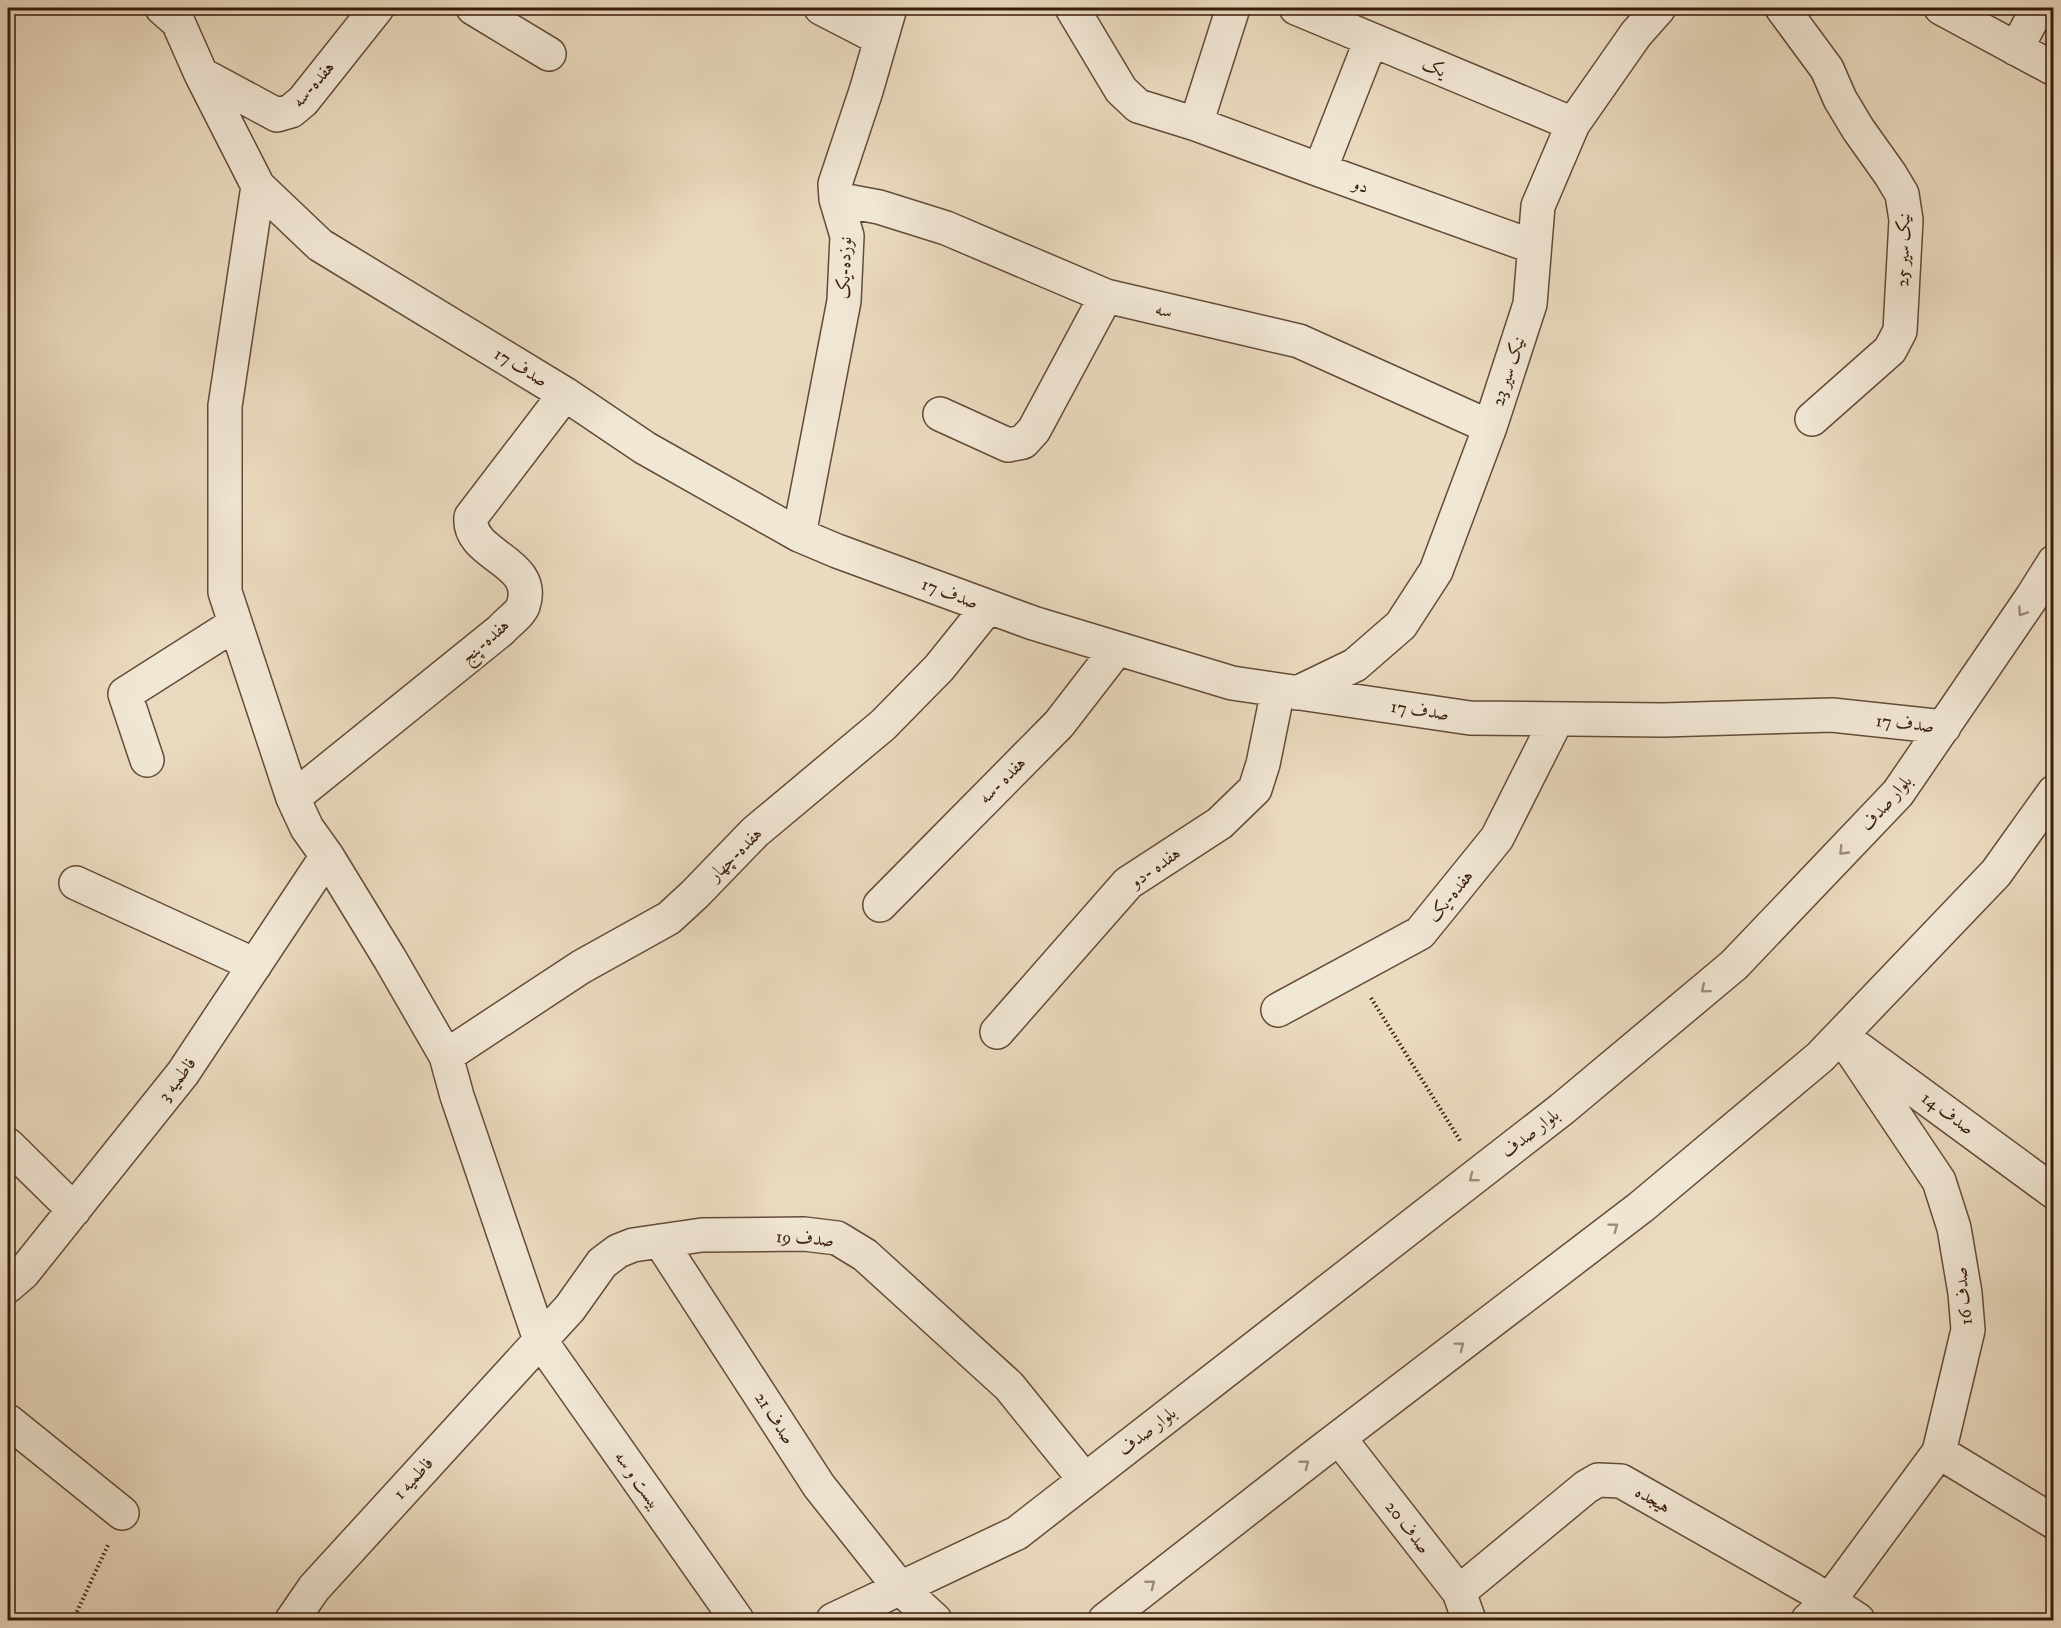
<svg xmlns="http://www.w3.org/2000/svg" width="2061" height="1628" viewBox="0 0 2061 1628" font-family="'IM FELL DW Pica',Amiri,serif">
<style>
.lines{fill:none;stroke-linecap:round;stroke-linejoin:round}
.minor-casing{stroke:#644b38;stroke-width:36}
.path{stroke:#381b0b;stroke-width:4;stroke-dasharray:1.5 3;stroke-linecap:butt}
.minor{stroke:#f1e7d5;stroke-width:33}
.oneway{stroke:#9e8b7a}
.labels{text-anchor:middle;stroke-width:4.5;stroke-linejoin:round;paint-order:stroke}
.street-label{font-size:18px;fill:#381b0b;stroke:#f1e7d5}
</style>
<rect width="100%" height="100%" fill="#eadabf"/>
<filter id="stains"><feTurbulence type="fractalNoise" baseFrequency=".00333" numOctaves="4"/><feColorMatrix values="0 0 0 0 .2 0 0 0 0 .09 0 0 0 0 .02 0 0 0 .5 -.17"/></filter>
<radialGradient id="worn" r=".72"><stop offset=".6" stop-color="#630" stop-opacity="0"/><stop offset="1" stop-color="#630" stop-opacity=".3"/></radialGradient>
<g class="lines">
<defs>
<path id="minor" d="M162,8L178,22L201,74L258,186L320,245L565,394L645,448L799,535L837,551L1033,623L1232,683L1470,718L1663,720L1832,715L1944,727
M473,8L549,54
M821,8L881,39
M1072,8L1121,90L1138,106L1196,124L1320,170
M1296,8L1573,124
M1782,8L1827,69L1840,99L1858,129L1890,174L1902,194L1906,220L1900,331L1890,350L1812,419
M1941,8L2054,69
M1371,40L1320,170L1534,247
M2016,49L2038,8
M201,74L277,115L291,111L303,101L377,8
M1196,124L1233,8
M258,186L225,406V592L293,798L307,828L327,856L390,959L446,1056L457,1096L540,1340L737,1620
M836,199L879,207L946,228L1106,296L1299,341L1490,427
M940,414L1008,445L1023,442L1034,430L1106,296
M799,535L844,301L847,236L836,199L835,184L866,91L890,8
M1297,693L1355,665L1401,625L1436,571L1490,427L1530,304L1538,206L1573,124L1636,34L1659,8
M147,760L125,694L235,624
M293,798L501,630C507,623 520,614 523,606C539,560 467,557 471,517L565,394
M76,883L255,965
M880,905L1059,724L1117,649
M1278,1010L1420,933L1497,838L1557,719
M997,1032L1128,883L1220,823L1255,789L1263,764L1278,690
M1841,1035L1939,1181L1954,1228L1965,1293L1968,1330L1939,1452L2054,1522
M1859,1049L2054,1192
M446,1056L581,967L669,918L695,894L755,832L883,725L939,668L988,607
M8,1145L74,1210
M660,1241L819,1486L900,1588L935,1620
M8,1286L23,1273L183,1073L327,856
M8,1421L122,1513
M1339,1438L1459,1592L1469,1620
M1459,1592L1586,1487L1598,1480L1621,1481L1811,1589L1858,1620
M292,1620L314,1588L570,1308L602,1263L618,1251L633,1245L702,1235L804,1234L837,1238L865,1255L1009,1386L1085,1480
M833,1620L1017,1533L1562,1109L1734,965L1898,793L2032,597L2054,562
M1105,1620L1315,1456L1641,1207L1820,1057L1996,873L2054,792
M1808,1620L1829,1601L1939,1452"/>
</defs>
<!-- minor casing -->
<use href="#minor" class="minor-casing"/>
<!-- path -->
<path class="path" d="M1371,998L1461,1142
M73,1620L108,1545"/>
<!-- minor -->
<use href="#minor" class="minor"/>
</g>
<!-- one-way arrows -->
<defs><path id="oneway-chevron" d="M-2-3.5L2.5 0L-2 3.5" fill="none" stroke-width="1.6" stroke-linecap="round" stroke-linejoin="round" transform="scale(1.5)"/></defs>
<g class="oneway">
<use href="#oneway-chevron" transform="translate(2022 612) rotate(124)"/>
<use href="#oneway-chevron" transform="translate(1843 851) rotate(134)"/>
<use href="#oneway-chevron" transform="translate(1705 989) rotate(140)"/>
<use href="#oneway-chevron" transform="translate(1473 1178) rotate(142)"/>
<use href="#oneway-chevron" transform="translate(1614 1227) rotate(-37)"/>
<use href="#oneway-chevron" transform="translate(1460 1346) rotate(-37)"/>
<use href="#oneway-chevron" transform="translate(1305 1464) rotate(-38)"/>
<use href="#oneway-chevron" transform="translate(1151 1584) rotate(-38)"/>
</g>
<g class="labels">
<!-- street labels -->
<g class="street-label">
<text transform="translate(1434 67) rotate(23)" y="6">یک</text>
<text transform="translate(313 84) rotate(-49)" y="6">هفده-سه</text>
<text transform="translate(1361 185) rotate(20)" y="6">دو</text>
<text transform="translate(1903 250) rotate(-89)" y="6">نیک سیر 25</text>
<text transform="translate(844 268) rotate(-88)" y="6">نوزده-یک</text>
<text transform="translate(1164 310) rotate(13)" y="6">سه</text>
<text transform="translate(521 367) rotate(31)" y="6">صدف 17</text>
<text transform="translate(1508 371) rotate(-72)" y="6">نیک سیر 23</text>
<text transform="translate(950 593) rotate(20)" y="6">صدف 17</text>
<text transform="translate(485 641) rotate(-41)" y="6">هفده-پنج</text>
<text transform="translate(1420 710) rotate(8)" y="6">صدف 17</text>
<text transform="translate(1905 723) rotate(6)" y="6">صدف 17</text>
<text transform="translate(1002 780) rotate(-45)" y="6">هفده -سه</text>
<text transform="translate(1886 803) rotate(-49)" y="6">بلوار صدف</text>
<text transform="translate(735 854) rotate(-45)" y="6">هفده-چهار</text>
<text transform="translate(1155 867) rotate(-35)" y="6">هفده -دو</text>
<text transform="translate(1450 896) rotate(-51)" y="6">هفده-یک</text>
<text transform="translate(177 1079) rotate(-53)" y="6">فاطمیه 3</text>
<text transform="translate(1948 1113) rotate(36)" y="6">صدف 14</text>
<text transform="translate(1530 1133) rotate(-38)" y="6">بلوار صدف</text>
<text transform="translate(805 1238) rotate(4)" y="6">صدف 19</text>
<text transform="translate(1963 1296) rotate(-96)" y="6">صدف 16</text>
<text transform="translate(775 1418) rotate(57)" y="6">صدف 21</text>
<text transform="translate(1147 1431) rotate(-38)" y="6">بلوار صدف</text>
<text transform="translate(413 1478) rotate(-48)" y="6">فاطمیه 1</text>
<text transform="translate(638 1480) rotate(55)" y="6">بیست و سه</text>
<text transform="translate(1653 1499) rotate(30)" y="6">هیجده</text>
<text transform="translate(1408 1527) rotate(52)" y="6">صدف 20</text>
</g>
</g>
<!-- margin -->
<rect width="2061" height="1628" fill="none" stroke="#eadabf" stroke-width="30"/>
<rect x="9" y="9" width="2043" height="1610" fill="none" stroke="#381b0b" stroke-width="3"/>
<rect x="15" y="15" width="2031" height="1598" fill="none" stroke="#381b0b" stroke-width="1.5"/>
<rect width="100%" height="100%" filter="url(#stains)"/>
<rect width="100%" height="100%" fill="url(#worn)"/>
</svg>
